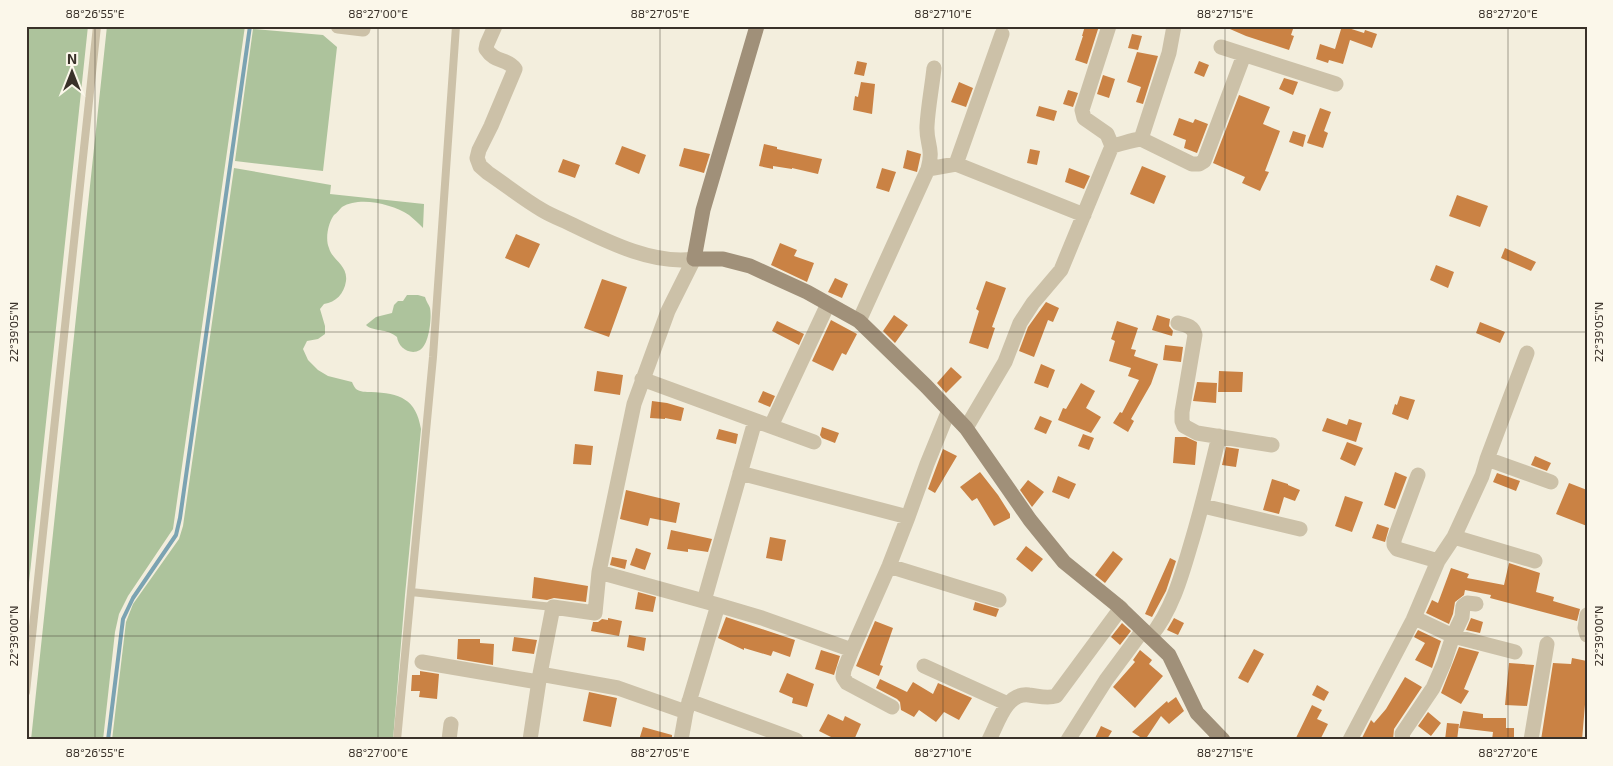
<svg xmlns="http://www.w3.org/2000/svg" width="1613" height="766" viewBox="0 0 1613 766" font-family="'Exo 2',sans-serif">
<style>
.green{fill:#adc39c}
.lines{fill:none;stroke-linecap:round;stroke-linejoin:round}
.stream{stroke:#7ba3b2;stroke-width:4}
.building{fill:#ca8244}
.lane{stroke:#ccc1a8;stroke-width:8}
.street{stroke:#ccc1a8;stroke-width:15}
.secondary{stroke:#a09079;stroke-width:15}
.ticks{fill:none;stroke:#393129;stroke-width:1;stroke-opacity:0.45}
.neatline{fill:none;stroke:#393129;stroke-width:2}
.ticks-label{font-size:12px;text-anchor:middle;fill:#393129}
</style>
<rect width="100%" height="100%" fill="#f3eedd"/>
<!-- green -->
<path class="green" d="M26,26H88L26,611Z
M107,26H245L173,529L128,596L119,614L115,632L103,740H31Z
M253,29L323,35L337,47L323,171L235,161Z
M234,168L331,185L330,194L424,204L423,228C419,224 414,219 409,215C392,204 360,196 342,207C340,209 337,213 334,215C328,223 325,239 329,248C332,260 348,265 346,281C344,294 336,302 324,304L320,309L325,326V334L318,339L307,341L303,349L308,360L318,370L328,376L352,382C353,384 354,387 356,389C360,392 366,392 371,392C400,393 416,399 421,429L405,595L393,740H112L126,622L133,604L179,539L183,526Z
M407,295H418L425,297C426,301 429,305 430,308C432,318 429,345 420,350C410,356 398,347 397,337C387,328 373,332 366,325L376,317L392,313L394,305L398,301H403Z"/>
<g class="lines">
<!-- stream -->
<path class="stream" d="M108,740L123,619L133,598L176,535L180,518L250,26"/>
</g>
<!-- building -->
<path class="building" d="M1085,26H1099L1087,64L1075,60L1083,36H1082Z
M1223,26H1294L1291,35L1294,36L1289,50L1246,36Z
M1342,26L1364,33L1365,30L1377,34L1372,48L1350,40L1343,64L1329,60L1328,63L1316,59L1320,44L1335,49Z
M1132,34L1142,36L1138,50L1128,48Z
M1137,52L1158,56L1143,104L1136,102L1141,87L1127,82Z
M857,61L867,63L864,76L854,74Z
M1199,61L1209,65L1204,77L1194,73Z
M1103,75L1115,79L1109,98L1097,94Z
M1284,78L1298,82L1293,95L1279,89Z
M861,82L875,84L872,114L853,110L855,96L858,97Z
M959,82L973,88L966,107L951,102Z
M1068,90L1078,93L1073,107L1063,104Z
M1239,95L1270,107L1263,124L1280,131L1265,171L1269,172L1260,191L1242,183L1245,177L1213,163Z
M1039,106L1057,111L1054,121L1036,116Z
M1320,108L1331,112L1324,131L1328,133L1323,148L1307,143Z
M1179,118L1193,123L1195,119L1208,124L1197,153L1184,148L1186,140L1173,135Z
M1293,131L1306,135L1303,147L1289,142Z
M764,144L777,147V149L822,159L818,174L792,168V169L773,166V169L759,166Z
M622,146L646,155L639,174L615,164Z
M684,148L710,154L704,173L679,166Z
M1030,149L1040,151L1037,165L1027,163Z
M907,150L921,154L917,172L903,168Z
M563,159L580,165L575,178L558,172Z
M1142,166L1166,176L1154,204L1130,194Z
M882,168L896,172L889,192L876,188Z
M1069,168L1090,176L1084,189L1065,182Z
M1457,195L1488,206L1480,227L1449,216Z
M516,234L540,244L529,268L505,258Z
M780,243L797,250L794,256L814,263L807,282L771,265Z
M1505,248L1536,262L1531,271L1501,258Z
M1436,265L1454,272L1448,288L1430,280Z
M835,278L848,284L842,298L828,292Z
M602,279L627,287L609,337L584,328Z
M986,281L1006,288L992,327L995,328L988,349L969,343L979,311L976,309Z
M1046,302L1059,308L1053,322L1048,320L1034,357L1019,351L1028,327Z
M894,315L908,325L895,343L883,331Z
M1157,315L1170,319L1169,326L1173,331L1172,336L1152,330Z
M831,320L857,334L846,355L842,353L833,371L812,361Z
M777,321L804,334L799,345L772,331Z
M1117,321L1138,328L1131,349L1136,350L1134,356L1158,364L1151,384L1131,419L1134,421L1128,432L1113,423L1120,412L1122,413L1139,380L1128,376L1131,368L1109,361L1115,341L1111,339Z
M1480,322L1505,332L1500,343L1476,333Z
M1165,345L1183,347L1181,362L1163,360Z
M1041,364L1055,370L1048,388L1034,383Z
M951,367L962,377L946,393L937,383Z
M597,371L623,375L620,395L594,391Z
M1219,371L1243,372L1242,392H1218Z
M1197,382L1217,383L1216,403L1193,401Z
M1081,383L1095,391L1086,408L1101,417L1091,433L1058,420L1063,408L1066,409Z
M763,391L775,396L770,407L758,402Z
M1400,396L1415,400L1408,420L1392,414L1395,404L1397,405Z
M652,401L667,403L684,408L681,421L665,418V419L650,418Z
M1040,416L1052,421L1046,434L1034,429Z
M1327,418L1347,425L1349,419L1362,423L1356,442L1322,431Z
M822,427L839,433L835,443L822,438L820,435Z
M719,429L738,434L736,444L716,439Z
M1083,434L1094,438L1089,450L1078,446Z
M1175,437H1186L1197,442L1195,465L1173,463Z
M1347,442L1363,448L1355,466L1340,459Z
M575,444L593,446L591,465L573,464Z
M1226,447L1239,449L1236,467L1222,465Z
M943,449L957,456L935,493L928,489Z
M1535,456L1551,463L1547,471L1531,465Z
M980,472L998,495L1010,514V518L994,526L977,498L972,501L960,487Z
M1395,472L1407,477L1395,509L1384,505Z
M1497,473L1520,481L1516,491L1493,482Z
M1058,476L1076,484L1069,499L1052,492Z
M1272,479L1288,484V485L1300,490L1295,501L1284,497L1279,514L1263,510Z
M1028,480L1044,492L1032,507L1020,490Z
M1569,483L1587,490V526L1556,514Z
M626,490L680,503L676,523L650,518L648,526L620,519Z
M1345,496L1363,502L1352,532L1335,526Z
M1377,524L1389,528L1385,542L1372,538Z
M671,530L712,539L708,552L688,549V552L667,549Z
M770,537L786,540L782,561L766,558Z
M1026,546L1043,559L1032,572L1016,559Z
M636,548L651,553L645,570L630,565Z
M1113,551L1123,559L1105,583L1095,575Z
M612,557L627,560L625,569L610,565Z
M1170,558L1176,561L1166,591L1152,617L1145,614Z
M1509,563L1540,573L1536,592L1554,597L1553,601L1580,609L1577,621L1490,598L1491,595L1465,590L1464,595L1455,602L1453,614L1449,624L1426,613L1432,600L1438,603L1451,568L1469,574L1467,578L1504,585Z
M534,577L588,586L586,602L554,598L547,600L532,598Z
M638,592L656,597L653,612L635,609Z
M975,602L999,609L996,617L973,610Z
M726,617L795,640L790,657L773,651L771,656L744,648V650L718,638Z
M608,618L622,621L619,636L591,631L593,622H598L602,619L608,620Z
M1174,618L1184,623L1178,635L1167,630Z
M1471,618L1483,622L1480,633L1466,630Z
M875,621L893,628L880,665L883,666L879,676L856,666Z
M1122,623L1131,631L1120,645L1111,637Z
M1418,630L1441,641L1432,668L1415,660L1425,643L1414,637Z
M629,635L646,638L644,651L627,647Z
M514,637L537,640L534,654L512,651Z
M458,639H480V643L494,644L493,665L457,659Z
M1459,647L1479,652L1464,689L1469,691L1461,704L1441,693Z
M1254,649L1264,654L1248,683L1238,678Z
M821,650L840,656L834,675L815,669Z
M1140,650L1152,660L1149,664L1163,676L1135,708L1113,687L1135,662L1133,660Z
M1572,658L1587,661V681L1582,740H1541L1553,663L1571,664Z
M1509,663L1534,665L1527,706L1505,705Z
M420,671L439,674L437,699L419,697L420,691H411L412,675H420Z
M787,673L814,684L807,707L792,703L793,698L779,692Z
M1405,677L1422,687L1394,729L1393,740H1361L1371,720L1374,723L1386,709Z
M880,679L907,692L913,682L933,694L938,683L972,698L959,720L944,712L936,722L919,710L914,717L901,710L900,702L897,699L876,688Z
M1317,685L1329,692L1324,701L1312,695Z
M589,692L617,698L611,727L583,721Z
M1176,697L1184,711L1169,724L1161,716L1145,740L1132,732L1167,701L1168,703Z
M1312,705L1322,710L1317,719L1328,724L1320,740H1295Z
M1463,711L1483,714V718H1506V728H1514V740H1492L1493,732L1459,728Z
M1428,712L1441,723L1431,736L1418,726Z
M828,714L843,721L845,716L861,724L854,740H837L819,731Z
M1447,723L1459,724L1457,740H1445Z
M1101,726L1112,731L1109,736L1106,740H1094Z
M643,727L672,735V740H639Z"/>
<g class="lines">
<!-- lane -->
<path class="lane" d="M411,592L553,607
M26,692L97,26
M397,740L433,357L456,26"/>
<!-- street -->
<path class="street" d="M338,26L363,29
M495,26L487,44L486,49C495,63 507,58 515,69L491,126L479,150L477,158L480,166L488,173C506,185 523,199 542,210C552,216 563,220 573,225C608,242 654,265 694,259
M1221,47L1336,84
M1141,139L1192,164H1199L1204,161L1244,55
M1112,146C1122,144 1131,140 1141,139L1169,53L1174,26
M956,164L1002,34
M928,169L956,164L1084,215
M859,321L928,169C934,148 926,144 927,126C928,107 932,87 934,68
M1178,323C1186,325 1193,326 1195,335L1182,412V421L1184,426L1197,433L1272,445
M642,379L814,442
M771,426L828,304
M966,428L1005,362L1020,323L1033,303L1061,270L1112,146L1107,134L1084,118L1082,110L1109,26
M1487,459L1527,353
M740,473L908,517
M1418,475L1394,540V545L1397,549L1438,561
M1203,506L1300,529
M1454,537L1535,561
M889,566L999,600
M599,572L634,404L668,311L694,259
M704,601L755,421
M718,605L599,572L595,613L553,607L540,674L618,688L686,712L718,605L762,618L852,650L889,566L908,517L927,464L949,410
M1587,615L1585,628L1587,635
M1413,620H1419L1453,636L1515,652
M1150,637C1171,612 1181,578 1190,547C1201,511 1210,474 1219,436
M852,650L844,670L843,677L847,683L892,707
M422,662L538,682
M924,666L1008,704
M689,701L796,740
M449,740L451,724
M530,740L540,674
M681,740L686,712
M989,740C998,723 1006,692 1029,695C1039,696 1047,699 1056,696L1121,608
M1068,740L1106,680L1143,630
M1350,740L1413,620L1438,561L1454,537L1482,476L1487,459L1551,482
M1403,740L1402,734L1433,688L1444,663L1453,636L1462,617L1463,606L1467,603L1476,604
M1531,740L1547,644"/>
<!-- secondary -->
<path class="secondary" d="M757,26L703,210L694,259H723L750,266L807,292L859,321L926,386L966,428L1030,520L1064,562L1117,605L1169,655L1197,713L1223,740"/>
</g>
<!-- ticks -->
<path class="ticks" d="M95,26V740M378,26V740M660,26V740M943,26V740M1225,26V740M1508,26V740M26,28H1587M26,332H1587M26,636H1587"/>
<!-- border -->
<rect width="1613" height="766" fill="none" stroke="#fbf7ea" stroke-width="55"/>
<!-- north arrow -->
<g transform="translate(72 72)" stroke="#fbf7ea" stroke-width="4" paint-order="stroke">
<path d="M0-4L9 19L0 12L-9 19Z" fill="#393129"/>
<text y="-8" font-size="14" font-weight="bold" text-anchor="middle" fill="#393129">N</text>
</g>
<rect x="28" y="28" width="1558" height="710" class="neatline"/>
<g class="ticks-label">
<text x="95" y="18">88°26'55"E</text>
<text x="378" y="18">88°27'00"E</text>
<text x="660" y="18">88°27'05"E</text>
<text x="943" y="18">88°27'10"E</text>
<text x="1225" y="18">88°27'15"E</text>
<text x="1508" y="18">88°27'20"E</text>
<text transform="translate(14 332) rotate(-90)" y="4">22°39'05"N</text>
<text transform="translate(1599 332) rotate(-90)" y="4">22°39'05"N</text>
<text transform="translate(14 636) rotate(-90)" y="4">22°39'00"N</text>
<text transform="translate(1599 636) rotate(-90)" y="4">22°39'00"N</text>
<text x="95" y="757">88°26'55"E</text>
<text x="378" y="757">88°27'00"E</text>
<text x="660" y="757">88°27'05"E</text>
<text x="943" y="757">88°27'10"E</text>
<text x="1225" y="757">88°27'15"E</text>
<text x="1508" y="757">88°27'20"E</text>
</g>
</svg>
